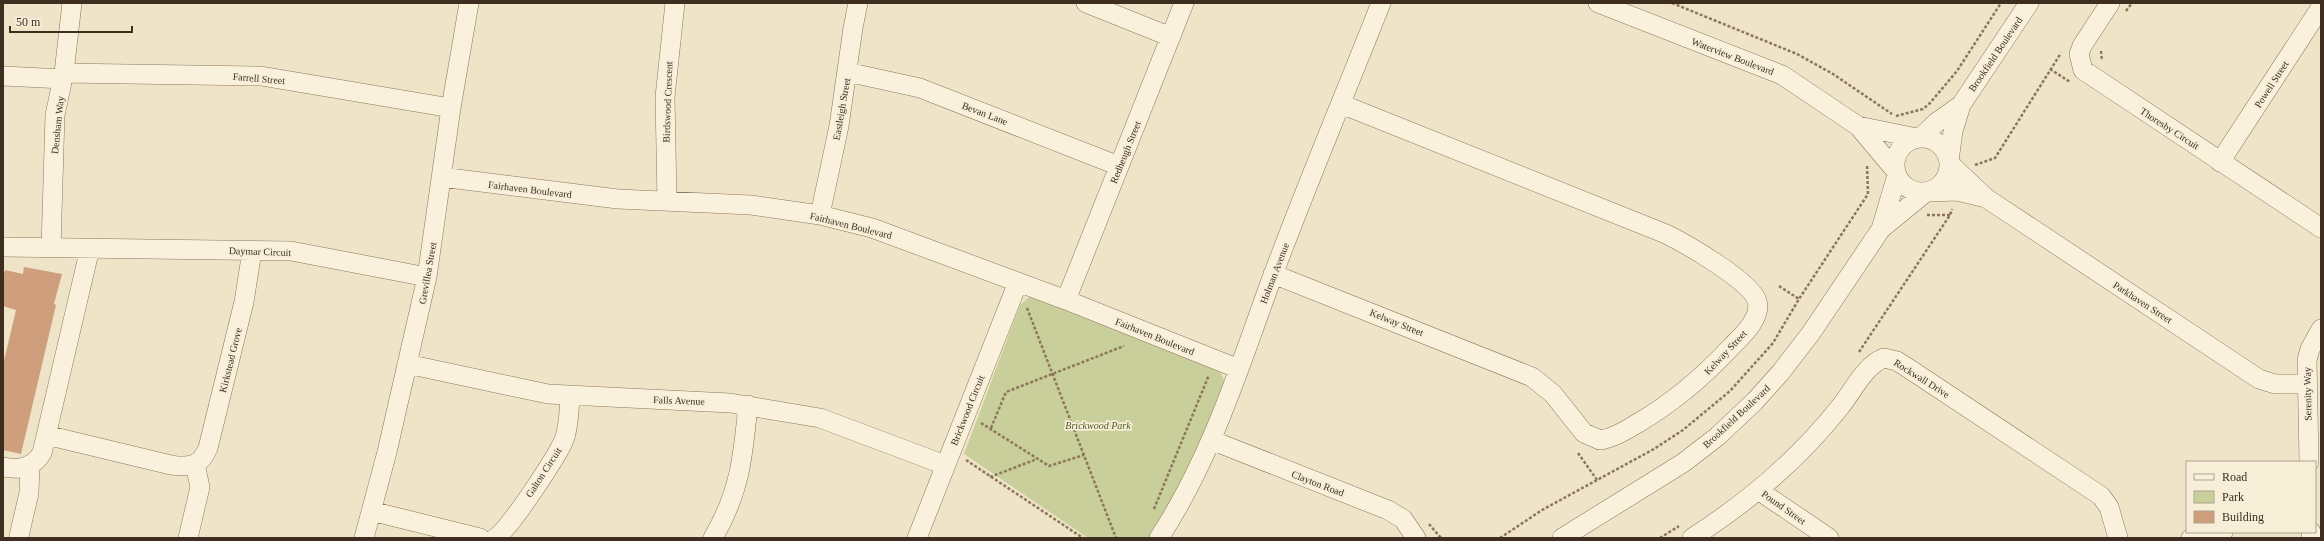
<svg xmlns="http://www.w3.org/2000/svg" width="2324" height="541" viewBox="0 0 2324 541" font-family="Georgia,serif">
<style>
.green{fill:#c9cf9b}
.building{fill:#cf9f7d}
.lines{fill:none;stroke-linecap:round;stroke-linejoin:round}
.minor-casing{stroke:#8d765c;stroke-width:20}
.path{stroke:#8d765c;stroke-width:2.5;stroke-dasharray:3 2;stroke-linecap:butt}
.minor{stroke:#faf1dc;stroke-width:19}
.labels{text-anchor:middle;stroke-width:3.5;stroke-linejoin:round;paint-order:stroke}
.street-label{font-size:10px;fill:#3d2e20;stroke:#f7eed8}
.park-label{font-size:10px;font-style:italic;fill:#4d5a26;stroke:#f7eed8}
</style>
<rect width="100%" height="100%" fill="#f0e4c8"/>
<!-- green -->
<path class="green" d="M1034,293L1218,366L1225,383L1183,484L1149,538H1088L964,454L1020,305Z"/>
<!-- building -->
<path class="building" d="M24,267L62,274L54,304L56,305L21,454L3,450V365L16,310L3,306V277L5,270L23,274Z"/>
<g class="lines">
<defs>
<path id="minor" d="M1086,3L1171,37
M1598,3L1782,75L1858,126L1895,170
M2110,3L2082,46L2079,54L2083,70L2321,228
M847,72L920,88L1119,166
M64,73L261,76L451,108
M3,76L63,79
M1858,126L1917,138
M1895 165a27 27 0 1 1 54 0a27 27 0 1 1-54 0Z
M1920,138L1937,122L1961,105
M1949,161L1953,131L1961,105L2029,3
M2220,162L2321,7
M1950,164L1986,198L2259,379L2275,384H2307
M441,177L618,199L751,205L820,215L872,228L1066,300L1239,369
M1929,192L1957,191L1986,198
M667,200L665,97L675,3
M820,215L839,126L853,28L858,3
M1881,229L1897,175
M3,247L291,251L427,277
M51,248L55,115L64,73L72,3
M1273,274L1532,377L1553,394L1584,433L1600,440C1614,438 1626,430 1638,423C1674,402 1703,377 1731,347C1742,336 1762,318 1757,301C1751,281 1686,244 1666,234L1341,104
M1066,300L1184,3
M407,364L548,394L730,403L820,418L945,465
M46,435L171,465C189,468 201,466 208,448L244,302L252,251
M1211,440L1388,510L1403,519L1416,538
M2309,462L2307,360L2310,349L2321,329
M3,467C19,470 33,468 42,453L90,248
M1758,490L1829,538
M371,511L480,538
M2311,532L2312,538
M19,536L29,493L30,466
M188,538L200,487L195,464
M364,538L387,452L427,277L451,108L469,3
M495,538C508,532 557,456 564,440C569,427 569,410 570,397
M713,538C740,492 743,457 748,405
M917,538L1018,282
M1159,538C1212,457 1240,365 1273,275C1307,184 1345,94 1381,3
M1562,538L1683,463L1718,436L1755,401L1781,372L1811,333L1881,229L1925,193
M1692,538C1748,502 1799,459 1840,407C1853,391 1865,365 1884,358L1897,361L1914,372L2101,496L2109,507L2118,538
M2191,538L2223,532"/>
</defs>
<!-- minor casing -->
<use href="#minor" class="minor-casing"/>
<!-- path -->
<path class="path" d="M1672,3L1797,54L1833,74L1892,114
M2126,11L2132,3
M2101,51L2102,61
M2050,69L2070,82
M1896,116L1923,109L1930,103L1957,71L2001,3
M1975,165L1995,158L2061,53
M1927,215H1950
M1779,286L1799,299
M1027,308L1116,538
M1859,352L1950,215L1952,209
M981,423L1049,466L1084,455
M991,428L1006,392L1124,346
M1578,453L1597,480
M966,460L1083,538
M990,477L1037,459
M1154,509L1209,375
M1429,524L1441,538
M1500,538L1542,510L1654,449L1683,430L1730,391L1773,343L1799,299L1868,194L1867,164
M1660,538L1679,526"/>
<!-- minor -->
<use href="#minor" class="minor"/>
</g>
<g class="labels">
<!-- street labels -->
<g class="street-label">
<text transform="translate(1995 54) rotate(-56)" y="4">Brookfield Boulevard</text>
<text transform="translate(1733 56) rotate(21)" y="4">Waterview Boulevard</text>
<text transform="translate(259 78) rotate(5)" y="4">Farrell Street</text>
<text transform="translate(2271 84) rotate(-57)" y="4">Powell Street</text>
<text transform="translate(667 102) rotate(-88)" y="4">Birdswood Crescent</text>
<text transform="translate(841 109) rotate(-80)" y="4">Eastleigh Street</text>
<text transform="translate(985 113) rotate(21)" y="4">Bevan Lane</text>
<text transform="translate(57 125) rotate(-84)" y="4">Densham Way</text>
<text transform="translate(2170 128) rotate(33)" y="4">Thoresby Circuit</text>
<text transform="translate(1125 152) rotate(-68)" y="4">Redheugh Street</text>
<text transform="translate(530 189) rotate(7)" y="4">Fairhaven Boulevard</text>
<text transform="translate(851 225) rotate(14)" y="4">Fairhaven Boulevard</text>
<text transform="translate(260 251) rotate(2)" y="4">Daymar Circuit</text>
<text transform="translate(427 273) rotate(-80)" y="4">Grevillea Street</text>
<text transform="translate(1274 273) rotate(-69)" y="4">Holman Avenue</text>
<text transform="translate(2143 302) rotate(33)" y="4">Parkhaven Street</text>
<text transform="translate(1397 322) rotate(22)" y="4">Kelway Street</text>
<text transform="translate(1155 336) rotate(22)" y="4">Fairhaven Boulevard</text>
<text transform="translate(1725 352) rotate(-47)" y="4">Kelway Street</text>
<text transform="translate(230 360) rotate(-76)" y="4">Kirkstead Grove</text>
<text transform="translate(1922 378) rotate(32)" y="4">Rockwall Drive</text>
<text transform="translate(2307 394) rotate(-91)" y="4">Serenity Way</text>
<text transform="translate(679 400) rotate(2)" y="4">Falls Avenue</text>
<text transform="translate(967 410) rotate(-68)" y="4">Brickwood Circuit</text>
<text transform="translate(1736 416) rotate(-43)" y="4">Brookfield Boulevard</text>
<text transform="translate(543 472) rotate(-57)" y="4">Galton Circuit</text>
<text transform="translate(1318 483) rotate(21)" y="4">Clayton Road</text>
<text transform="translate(1784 507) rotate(35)" y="4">Pound Street</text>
</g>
<!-- park labels -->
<g class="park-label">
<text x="1098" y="429">Brickwood Park</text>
</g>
</g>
<!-- border -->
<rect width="2324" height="541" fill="none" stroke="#3d2e20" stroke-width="8"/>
<!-- legend -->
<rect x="2186" y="461" width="130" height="72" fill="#f7eed8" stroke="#ada18e"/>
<rect x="2194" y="474" width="20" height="6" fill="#faf1dc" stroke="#ada18e"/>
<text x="2222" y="481" font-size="12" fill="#3d2e20">Road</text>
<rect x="2194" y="491" width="20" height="12" fill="#c9cf9b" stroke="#ada18e"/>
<text x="2222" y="501" font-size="12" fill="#3d2e20">Park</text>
<rect x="2194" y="511" width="20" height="12" fill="#cf9f7d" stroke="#ada18e"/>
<text x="2222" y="521" font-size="12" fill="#3d2e20">Building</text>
<!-- scale -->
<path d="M10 26v6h122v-6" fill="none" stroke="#3d2e20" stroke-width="2"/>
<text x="16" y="26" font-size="12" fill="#3d2e20" stroke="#f7eed8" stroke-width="3" paint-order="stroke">50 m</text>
</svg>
